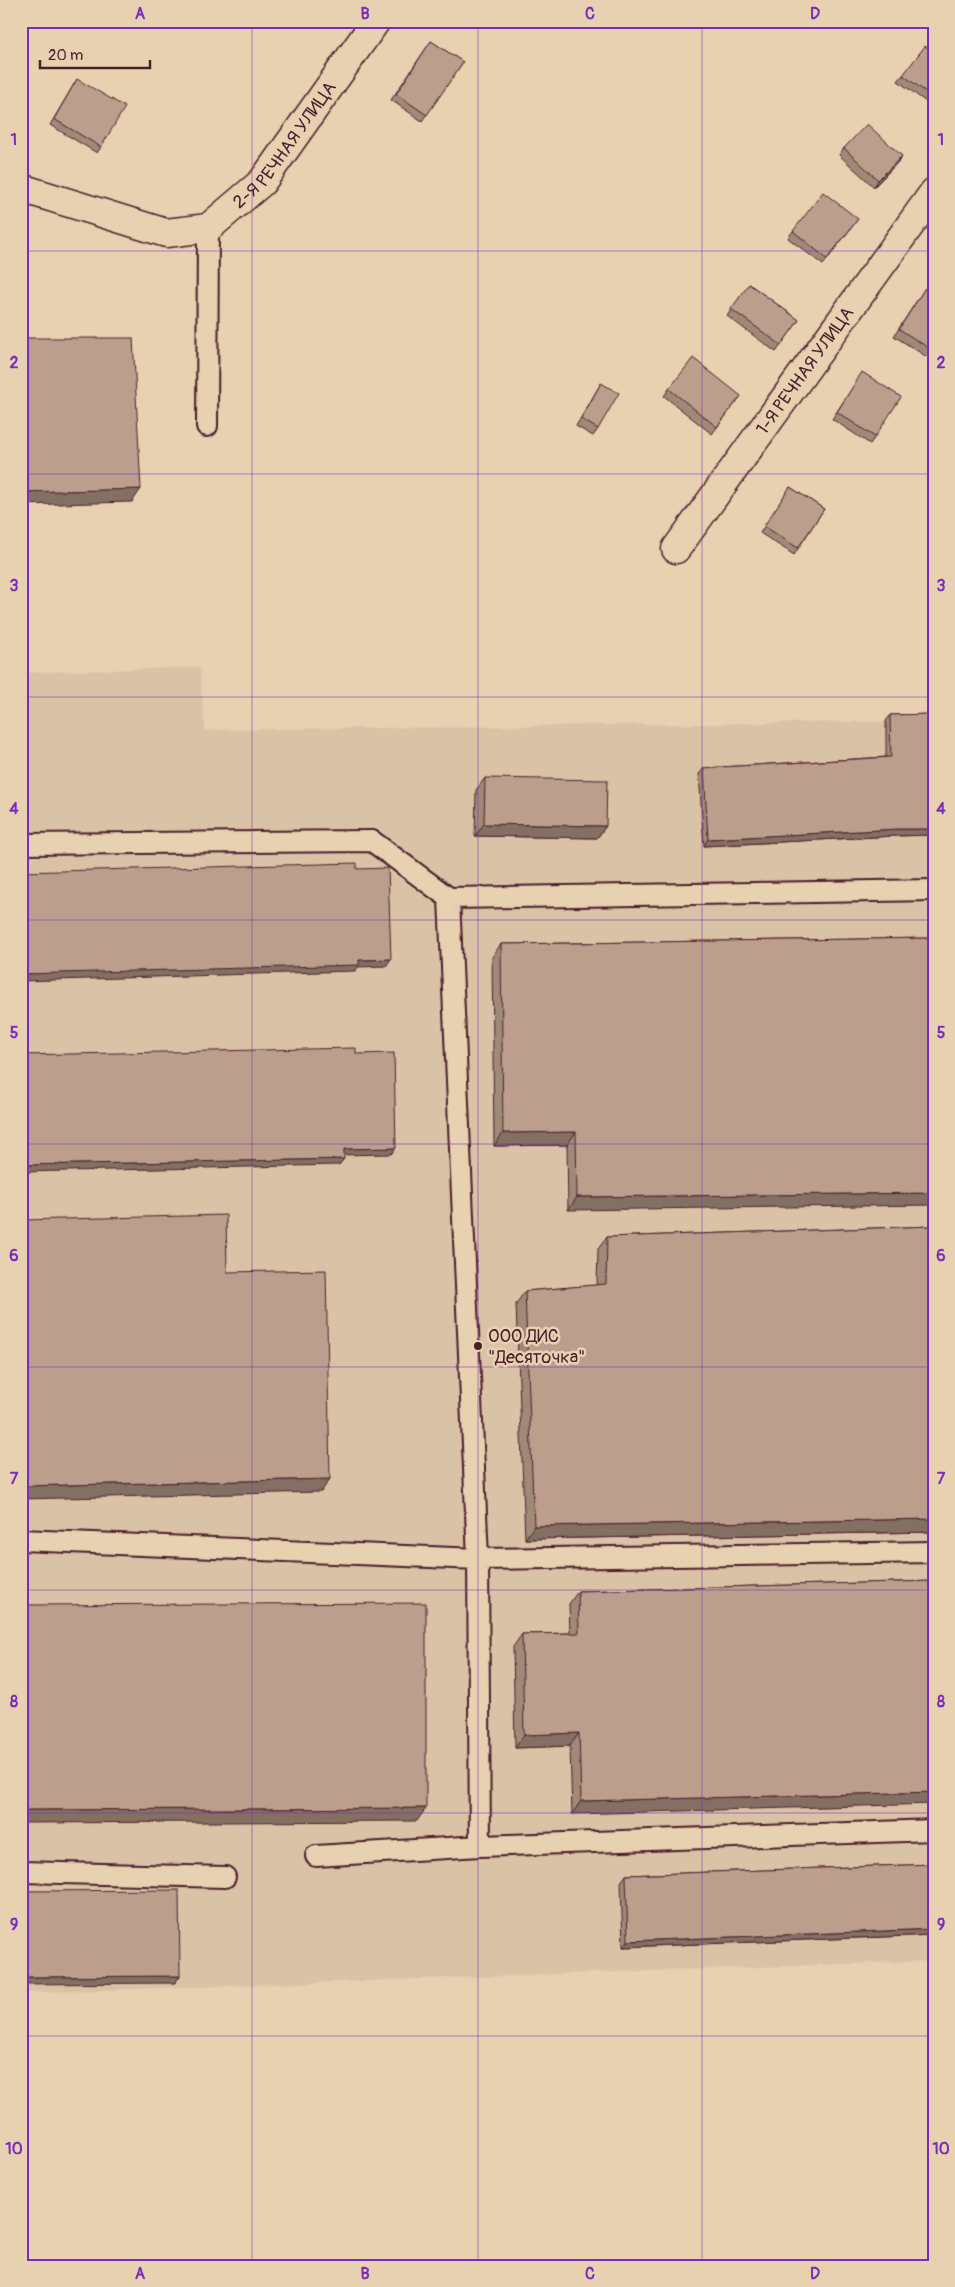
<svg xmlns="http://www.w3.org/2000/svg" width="955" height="2287" viewBox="0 0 955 2287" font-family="Pangolin,sans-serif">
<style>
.built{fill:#dac2a6}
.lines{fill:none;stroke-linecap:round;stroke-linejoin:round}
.service-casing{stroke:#4a1f2b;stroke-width:24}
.minor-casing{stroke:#4a1f2b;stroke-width:31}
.service{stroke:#e8d1b1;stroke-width:20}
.minor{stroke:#e8d1b1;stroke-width:28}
.wall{fill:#a18978;stroke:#4a1f2b}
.shaded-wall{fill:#836f62;stroke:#4a1f2b}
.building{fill:#bb9f8c;stroke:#4a1f2b}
.grid{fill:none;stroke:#7b2cbf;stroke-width:1;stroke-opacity:0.55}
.poi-dot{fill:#4a1f2b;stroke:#e8d1b1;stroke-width:2}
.labels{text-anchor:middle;stroke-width:5;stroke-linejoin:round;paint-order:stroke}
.street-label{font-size:18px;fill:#4a1f2b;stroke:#e8d1b1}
.poi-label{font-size:18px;fill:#4a1f2b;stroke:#e8d1b1;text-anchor:start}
.neatline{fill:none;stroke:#7b2cbf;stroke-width:2}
.grid-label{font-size:16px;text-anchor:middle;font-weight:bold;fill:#7b2cbf}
</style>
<rect width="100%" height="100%" fill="#e8d1b1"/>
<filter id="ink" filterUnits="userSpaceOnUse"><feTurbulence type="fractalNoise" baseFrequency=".02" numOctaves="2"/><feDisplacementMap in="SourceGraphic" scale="10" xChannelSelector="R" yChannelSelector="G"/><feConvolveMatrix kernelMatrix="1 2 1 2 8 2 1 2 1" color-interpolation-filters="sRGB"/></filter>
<g filter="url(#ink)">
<!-- built -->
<path class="built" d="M200,667L205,730L934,721V1961L21,1993V673Z"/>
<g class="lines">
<defs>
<path id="service" d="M207,426L208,228
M21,844L372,841L449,898
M21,1540L478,1559L934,1552
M480,1846L478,1559L449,898L934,890
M316,1856L480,1846L934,1830
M21,1872L225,1877"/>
<g id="minor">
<path id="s1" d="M21,188L166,233L208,228L262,182L376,21"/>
<path id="s2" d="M676,549L934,192"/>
</g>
</defs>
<!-- service casing -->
<use href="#service" class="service-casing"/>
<!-- minor casing -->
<use href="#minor" class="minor-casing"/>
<!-- service -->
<use href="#service" class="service"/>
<!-- minor -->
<use href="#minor" class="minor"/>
</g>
<!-- wall -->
<path class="wall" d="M302,21H313L309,27Z
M431,41L463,62L422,121L391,100Z
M934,53V108L898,81L903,75Z
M77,79L101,147L97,153L50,125Z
M844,148L902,156L897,163L874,187L839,155Z
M858,219L823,265L788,238L793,231Z
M749,284L799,320L776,352L727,316Z
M925,288L934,347L927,357L894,336Z
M858,379L875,437L870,444L832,419Z
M601,383L598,429L593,436L576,426L597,390Z
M669,389L741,396L712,434L664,396Z
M790,487L824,509L794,555L760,533Z
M934,714V835L894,836L704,846L699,774L704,768L886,757V721L890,715Z
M485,778L606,826L597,838L475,836L476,790Z
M934,938L568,1210L567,1145L494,1146L492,957L501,944Z
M934,1226V1532L525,1539L516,1304L525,1291L597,1285L598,1249L607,1237Z
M934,1581L572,1814L570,1746L515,1748L513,1647L522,1634L570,1633L569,1604L578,1591Z
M934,1864V1935L623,1947L621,1882L626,1875Z"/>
<!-- shaded-wall -->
<path class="shaded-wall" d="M902,156L897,163L874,187L878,180Z
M141,489L132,502L21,505V492Z
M484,824L606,826L597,838L475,836Z
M898,829H934V835L894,836L704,846L708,839Z
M391,959L386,966L358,967L355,971L21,981V974Z
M576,1132L567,1145L494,1146L503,1133Z
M396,1148L391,1154L339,1155L344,1149Z
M344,1159L339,1165L21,1172V1165Z
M934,1193V1205L568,1210L577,1197Z
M330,1479L321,1492L21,1499V1486Z
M934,1519V1532L525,1539L534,1526Z
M579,1733L570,1746L515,1748L524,1735Z
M934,1792V1804L572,1814L581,1801Z
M426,1808L417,1821L21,1823V1810Z
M934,1929V1935L623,1947L628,1941Z
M180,1976L175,1983L21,1984V1977Z"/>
<!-- building -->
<path class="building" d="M431,41L463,62L427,115L396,94Z
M925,46L934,53V98L903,75Z
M77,79L125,107L101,147L54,119Z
M867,124L902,156L878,180L844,148Z
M823,192L858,219L827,259L793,231Z
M749,284L799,320L781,345L731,309Z
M925,288L934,294V347L932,350L899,329Z
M21,338H133L141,489L21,492Z
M693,358L741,396L717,427L669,389Z
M862,372L901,397L875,437L837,412Z
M601,383L619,393L598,429L581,419Z
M790,487L824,509L798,548L764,526Z
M934,714V829H898L708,839L704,768L891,757L890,715Z
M485,778L607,780L606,826L484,824Z
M357,863V869L388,868L391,959L359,960V965L21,974V872Z
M934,938V1193L577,1197L576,1132L503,1133L501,944Z
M356,1048V1054L394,1053L396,1148L344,1149V1159L21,1165V1055Z
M226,1215L227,1272L326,1270L330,1479L21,1486V1220Z
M934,1226V1519L534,1526L525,1291L606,1284L607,1237Z
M934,1581V1792L581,1801L579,1733L524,1735L522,1634L579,1633L578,1591Z
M426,1603V1808L21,1810V1605Z
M934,1864V1929L628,1941L626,1875Z
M179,1890L180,1976L21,1977V1891Z"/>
</g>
<!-- grid -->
<path class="grid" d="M252,21V2266M478,21V2266M702,21V2266M21,251H934M21,474H934M21,697H934M21,920H934M21,1144H934M21,1367H934M21,1590H934M21,1813H934M21,2036H934"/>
<!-- markers -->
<circle class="poi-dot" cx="478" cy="1346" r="5"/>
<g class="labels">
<!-- street labels -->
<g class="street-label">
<text dy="6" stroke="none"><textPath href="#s1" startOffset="308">2-Я РЕЧНАЯ УЛИЦА</textPath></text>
<text dy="6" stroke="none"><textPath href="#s2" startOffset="220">1-Я РЕЧНАЯ УЛИЦА</textPath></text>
</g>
<!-- poi labels -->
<g class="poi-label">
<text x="488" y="1342">ООО ДИС<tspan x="488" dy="21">"Десяточка"</tspan></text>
</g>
</g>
<!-- margin -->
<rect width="955" height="2287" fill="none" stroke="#e8d1b1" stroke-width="55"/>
<!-- scale -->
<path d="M40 60v8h110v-8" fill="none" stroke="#4a1f2b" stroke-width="2.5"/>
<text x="48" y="60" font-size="15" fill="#4a1f2b" stroke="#e8d1b1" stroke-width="4" paint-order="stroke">20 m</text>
<rect x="28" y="28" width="900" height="2232" class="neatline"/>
<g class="grid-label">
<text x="140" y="19">A</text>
<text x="365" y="19">B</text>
<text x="590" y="19">C</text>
<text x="815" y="19">D</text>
<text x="14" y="145">1</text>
<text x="941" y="145">1</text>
<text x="14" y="368">2</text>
<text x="941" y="368">2</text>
<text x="14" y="591">3</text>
<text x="941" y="591">3</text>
<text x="14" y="814">4</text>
<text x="941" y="814">4</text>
<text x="14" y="1038">5</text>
<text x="941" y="1038">5</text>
<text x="14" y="1261">6</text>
<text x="941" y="1261">6</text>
<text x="14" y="1484">7</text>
<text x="941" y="1484">7</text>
<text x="14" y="1707">8</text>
<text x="941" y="1707">8</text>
<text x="14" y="1930">9</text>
<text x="941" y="1930">9</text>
<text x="14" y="2154">10</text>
<text x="941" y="2154">10</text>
<text x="140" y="2279">A</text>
<text x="365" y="2279">B</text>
<text x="590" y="2279">C</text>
<text x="815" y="2279">D</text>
</g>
</svg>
